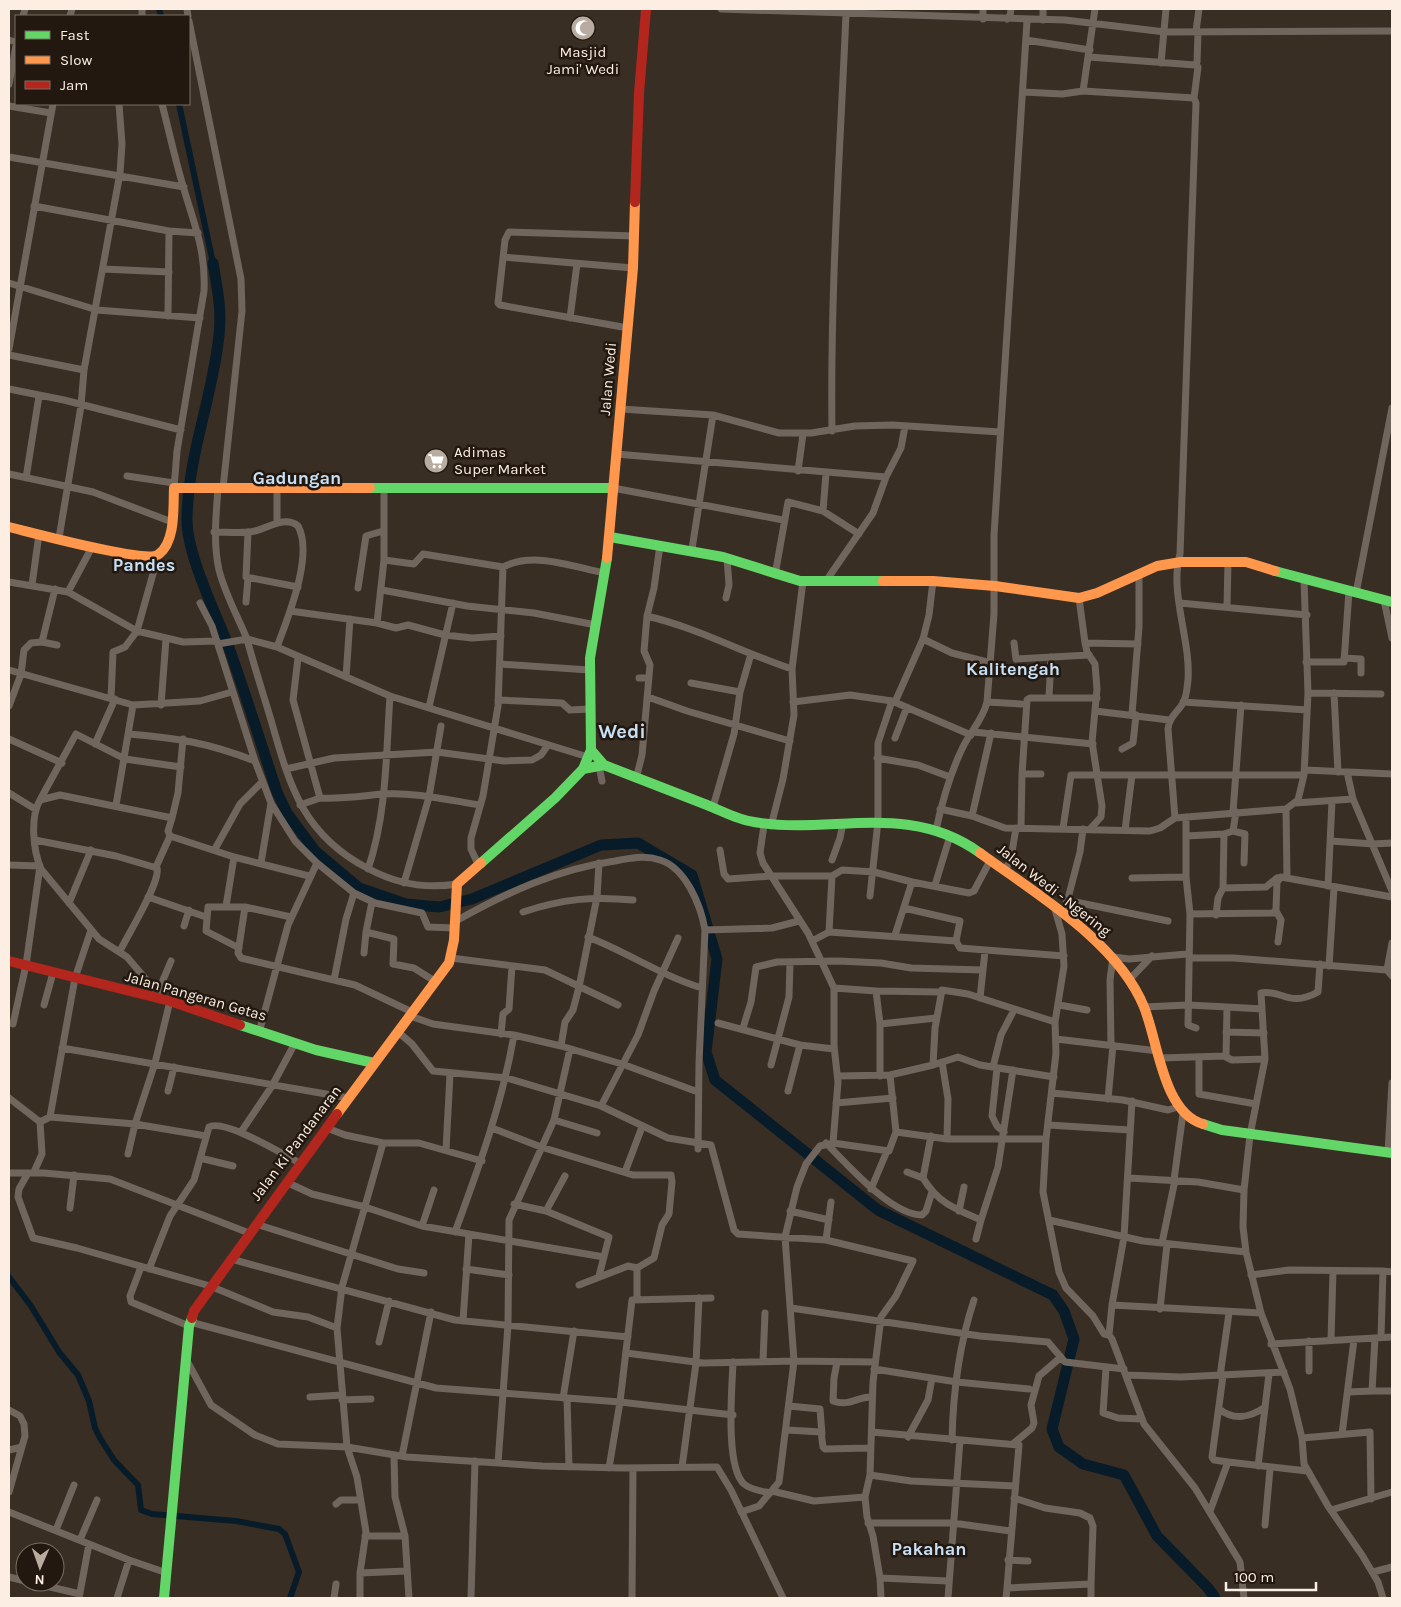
<svg xmlns="http://www.w3.org/2000/svg" width="1401" height="1607" viewBox="0 0 1401 1607" font-family="Karla,sans-serif">
<style>
.lines{fill:none;stroke-linecap:round;stroke-linejoin:round}
.canal{stroke:#071b29;stroke-width:6}
.river{stroke:#071b29;stroke-width:11}
.street{stroke:#70665d;stroke-width:7}
.fast{stroke:#63d668;stroke-width:10}
.slow{stroke:#ff974d;stroke-width:10}
.jam{stroke:#b3261e;stroke-width:10}
.labels{text-anchor:middle;stroke-width:5;stroke-linejoin:round;paint-order:stroke}
.poi-label{font-size:15px;fill:#fceee2;stroke:#22180f}
.street-label{font-size:15px;fill:#fceee2;stroke:#22180f}
.quarter-label{font-size:18px;font-weight:bold;fill:#c7e0f5;stroke:#22180f}
.district-label{font-size:20px;font-weight:bold;fill:#c7e0f5;stroke:#22180f}
</style>
<rect width="100%" height="100%" fill="#392e23"/>
<g class="lines">
<!-- canal -->
<path class="canal" d="M159,9L161,16
M179,104L213,263
M9,1277L31,1306L59,1352L78,1375L89,1401L95,1428L100,1438L114,1460L138,1485L141,1510L152,1514L236,1521L279,1529L285,1534L299,1572L290,1598"/>
<!-- river -->
<path class="river" d="M213,263C217,287 222,310 219,335C213,396 188,455 187,518C186,554 216,613 229,648C246,695 261,744 277,792L287,813L315,851L359,888L406,904L439,907L472,899L601,845L638,843L692,875L717,959L706,1052L715,1080L878,1210L1053,1295L1064,1311L1074,1339L1052,1429L1059,1447L1083,1464L1124,1475L1157,1536L1208,1588L1215,1598"/>
<!-- street -->
<path class="street" d="M142,9V16
M187,9L188,16
M721,9L1065,20L1165,32L1392,31
M1199,9L1196,31L1198,34L1197,62L1195,65L1198,67L1194,98L1196,103L1180,554C1169,593 1191,640 1188,680C1187,687 1187,696 1183,703C1178,712 1169,717 1168,729L1175,818L1286,809L1298,800L1304,775L1308,693L1304,580
M23,16L25,9
M70,16L72,9
M983,19V9
M1007,19L1010,16L1011,9
M1043,20V9
M189,21L241,279L242,311L223,488
M9,40L16,42
M1026,40L1090,50
M1089,57L1195,65
M1161,63L1166,9
M9,84L16,46
M1083,91L1095,9
M1023,92L1062,94L1083,91L1194,98
M162,104C169,131 175,159 183,186C194,224 206,250 204,291L177,451L174,488
M9,106L51,113
M9,157L184,187
M34,206L169,231L198,233
M503,257L633,268
M103,269L169,272
M9,283L97,310L200,318
M168,316L169,231
M570,318L577,264
M628,328L500,305L498,303L505,240L509,232L635,236
M9,349L53,104
M9,355L84,370
M9,389L64,400L181,430
M621,409L713,415L779,433H811L855,426L893,425L1000,432
M832,431C830,292 840,153 846,14
M616,454L886,477
M798,471L803,434
M9,474L93,492L172,522
M127,476L174,483
M26,478L39,396
M218,488C216,516 213,543 219,570C225,594 238,617 247,639L277,647L390,696L588,757
M277,488V523
M613,488L783,520
M823,511L826,473
M214,532C226,532 238,533 250,532C264,531 284,514 298,526C314,555 288,617 277,647
M248,532L246,577L298,587
M59,538L81,406L84,370L120,173L122,144L119,104
M692,549L713,415
M384,560L414,564L423,554L503,567
M775,575L788,502L823,511L859,534
M826,581L873,513L886,477L901,448L905,426
M9,582L68,592L137,631L183,642L217,641
M32,585L39,534
M358,588L366,536L383,531
M382,590L467,606L534,613L596,625
M68,592L92,547
M1356,593L1392,408
M726,598L729,585L727,558
M1079,598L1085,643L1087,652L1095,664L1097,689L1092,742L1102,806L1101,817L1090,829
M1384,600L1392,638
M246,602L248,578
M200,603L212,626L255,761L271,803L295,841L317,863L288,925L260,1029
M1180,603L1307,615
M1227,607L1228,562
M290,611L377,623L396,628L408,625L445,635L472,638L501,636
M647,616C698,628 743,653 792,669
M377,623L384,560V488
M923,639L952,653L991,663
M42,642L57,645
M1014,643L1016,659L1089,655
M1085,643L1138,644
M218,644L247,639C254,666 263,693 271,720C290,787 303,835 369,869C397,884 426,889 457,884
M298,658L293,700L320,798C342,799 361,796 382,794C415,792 448,800 480,805
M1344,658L1361,659V673
M1306,662H1344L1349,591
M500,664L589,670
M9,670L133,705L200,701L232,692
M346,677L350,619
M639,678H649
M691,683L740,692
M1308,693L1381,694
M1334,693L1338,772
M648,697L687,711L790,741
M1049,697L1051,657
M111,698L113,652L125,647L137,631L158,556
M498,700L562,703L570,710L590,709
M793,702L850,695L892,701L971,735
M895,702L923,639L929,615L933,581
M987,702L1021,704
M1183,702L1307,710
M161,705L166,639
M9,706L21,674L24,650L31,643L42,642L55,589
M429,707L453,603
M1095,711L1169,720
M1132,714L1139,627V573
M973,732L1093,744
M991,733L972,816L1005,828L1150,831L1160,828L1175,818
M129,734C178,738 209,743 255,761
M895,738L907,707
M9,739L62,763
M95,744L115,699
M1122,749L1133,743L1136,715
M877,758L918,765L950,777
M599,766L602,781
M286,769L334,758L437,752L504,761L532,760L541,755L548,745
M1305,770L1392,774
M1347,772L1353,799L1392,891
M1022,774H1041
M636,779L642,755L650,665L644,651L647,616L654,588L660,545
M9,793L35,809
M40,800L76,734L125,759L181,767
M1295,803L1353,799
M116,805L133,705
M300,805L320,798
M713,807L734,734L740,692L751,654
M940,809L972,816
M1286,809L1287,878
M1233,812L1241,705
M1186,817V877L1190,914
M172,818L178,793L183,739
M764,825L760,853L763,863L808,933L834,988V1046L838,1082L833,1143
M771,826L783,779L794,715L792,669L803,581
M1021,828L1022,774L1027,700L1030,698H1097
M1063,828L1071,775H1304
M936,830C942,802 949,776 962,749C969,733 983,720 987,702L994,614V535L1027,21
M1125,830L1132,775
M1233,831L1245,834L1244,863
M1186,836L1224,834
M35,840L116,856L157,868C161,882 127,936 120,951
M1331,841L1373,844L1392,843
M215,849L240,804L262,782
M720,850L724,874L728,879L771,876H832
M832,860L840,838L843,823
M261,863L271,803
M317,863L354,893
M478,864L471,849V838L483,796L498,706L503,567C534,551 573,567 605,573
M9,865L40,866L26,965L13,1024
M156,867L170,836
M368,869C387,814 386,753 390,696
M1005,871L1011,858L1016,828
M1132,878L1186,877
M404,883L429,797L441,726
M935,885L950,836
M1328,886L1332,801
M1223,888L1266,887L1277,878
M870,896L878,821V743L892,701
M148,897L206,917
M1066,900L1168,921
M372,902L366,932L394,939L393,964L414,968L436,982
M69,903L91,850
M226,906L234,857
M1054,906L1062,934L1064,966L1055,1022L1056,1053L1046,1139L1043,1192L1059,1272L1066,1288L1093,1316L1104,1334L1109,1335L1112,1339L1144,1424L1195,1488L1240,1562L1244,1598
M245,907L238,953L241,958L355,985L412,1012
M904,908L960,921L956,941L960,948L1064,956
M1276,911L1281,920L1278,942
M523,912C562,899 593,896 633,900
M1064,914L1080,852L1083,829
M1216,915L1218,898L1223,888L1224,834L1233,831L1236,812
M456,921C506,893 557,869 615,861C630,858 645,855 660,860C686,868 701,906 705,930L699,1063L698,1149
M184,926L189,910
M705,930L772,928L799,921
M829,932L956,941
M895,935L912,882
M588,937C627,952 662,976 702,988
M678,938L654,991L638,1035L601,1106L668,1138L711,1145L734,1230L738,1234L826,1240L913,1261L896,1296L881,1317L873,1382L870,1475L865,1497L867,1517L873,1536L880,1578L881,1598
M812,941L829,932L832,876L842,870L874,872L912,882L969,893L974,891L991,859
M239,948L206,931L208,907H245L291,917
M364,953L366,932
M451,958L545,970L618,1005
M1320,964L1318,992C1289,1008 1282,989 1261,993L1265,1059L1250,1135L1244,1190L1243,1227L1246,1252L1261,1313L1290,1389L1302,1438L1304,1464L1328,1506L1362,1555L1378,1582L1383,1598
M1329,966L1334,888
M983,970L985,951
M1387,970L1392,943
M1130,979L1152,956
M334,980L346,919L354,893L375,903L422,913L428,927L455,928
M834,988L876,991L880,1024L936,1018
M876,991L940,992
M158,992L171,961
M162,998L127,957L99,939L41,869C33,850 30,817 40,800L60,795L172,818L168,831L170,836L234,857L309,876
M44,1005L53,973
M1059,1005L1087,1010
M1144,1007L1188,1005L1227,1007L1226,1057L1232,1060L1265,1059
M1227,1007L1262,1009
M410,1016L433,1024L514,1035L561,1046L625,1065L698,1092
M718,1023L800,1045L788,1091
M743,1028L751,1002L756,967L777,962L838,961L881,963L911,968L983,970L980,998
M1196,1028L1188,1025L1190,914L1274,913L1276,909L1277,882L1281,877L1392,897
M398,1032L412,1044L433,1071L507,1078L601,1106
M1226,1032L1264,1033
M501,1034L503,1014L509,1009L512,966
M1056,1039L1158,1051
M800,1045L834,1049
M1111,1045L1110,980L1113,957L1129,959L1187,954L1192,958H1234L1387,970L1392,976
M561,1046L565,1022L573,1010L579,987L597,897L599,863
M62,1048L349,1098
M1199,1057V1094L1256,1104
M1160,1058L1225,1056
M942,1062L948,1099L947,1139
M771,1065L789,997L790,963
M933,1065L935,1028L942,990L968,994L1055,1022
M993,1067L1001,1035L1014,1010
M997,1068L992,1116L997,1126L1004,1132
M890,1075L896,1132
M838,1076L890,1075L933,1065L958,1057L980,1065L1054,1077
M880,1076V1024
M168,1091L174,1067
M1052,1093L1123,1100L1168,1110L1178,1107
M9,1098L40,1122
M1108,1099L1113,1045
M836,1103L893,1098
M50,1117L135,1124L206,1136
M554,1120L597,1133
M1048,1125L1130,1130
M327,1128L345,1135L383,1143H419L482,1161
M492,1128L541,1147L633,1175H671L672,1182L669,1214L662,1225L654,1258L637,1268V1298
M241,1132L272,1086L295,1043
M826,1143C847,1164 891,1215 922,1215L926,1211L932,1192
M446,1150L450,1074
M1388,1152L1392,1083
M128,1154L135,1124L155,1063L170,1001
M200,1158L233,1166
M34,1172L42,1154L40,1122L50,1117L75,978L91,930
M625,1172L642,1127
M907,1172L923,1178C938,1203 955,1209 981,1220L998,1167L1013,1070
M9,1173H44L110,1179L249,1233
M28,1173L19,1189L18,1197L33,1238L77,1248L210,1286L273,1312L308,1317L337,1328
M923,1178L931,1136
M1129,1178L1198,1182L1244,1190
M1174,1180L1183,1113
M286,1182L312,1194L365,1207L422,1226L604,1257
M871,1189L887,1151
M514,1204L546,1211L609,1237L599,1276
M70,1208L74,1175
M546,1211L565,1176
M790,1211L829,1220
M959,1211L964,1187
M1049,1220L1143,1241L1246,1252
M256,1224L398,1269L424,1273
M422,1226L434,1190
M455,1232C479,1167 502,1104 514,1035
M976,1239L981,1220
M826,1240L831,1202
M1162,1243L1175,1180
M231,1259L455,1320L628,1337
M141,1267L130,1296L131,1302L189,1326
M149,1269L170,1216L194,1180L209,1127C224,1118 284,1155 300,1163
M466,1269L509,1275
M1251,1275L1289,1270L1383,1271L1392,1272
M579,1285L628,1266L637,1268
M1112,1305L1261,1313
M791,1308L980,1336L1048,1342L1065,1362L1124,1369
M1160,1309L1167,1244
M463,1321L469,1234
M190,1322L436,1388L620,1402L733,1415
M1109,1335L1112,1305L1124,1237L1132,1101
M1381,1337L1383,1271
M1375,1338L1372,1391H1392
M1331,1340L1333,1271
M379,1342L389,1301
M1271,1344L1392,1337
M626,1353L703,1363L794,1361L875,1362
M187,1361L211,1405L255,1435L278,1444L347,1447L407,1457L542,1466L622,1468L717,1467L731,1490L783,1598
M763,1361L765,1313
M733,1362C732,1388 725,1467 744,1484C751,1490 761,1491 770,1493
M837,1362L834,1378L833,1401C850,1407 858,1396 872,1397
M1106,1368L1103,1413L1118,1418L1142,1419
M874,1369L957,1382L1029,1389
M1309,1371V1341
M1126,1375L1181,1377L1284,1372
M1220,1376L1229,1313
M1348,1392L1372,1391
M310,1397L342,1395
M563,1398L574,1331
M567,1398L569,1467
M342,1400L371,1399
M789,1406L820,1409L822,1434
M1219,1409C1234,1421 1251,1417 1265,1407
M9,1410L20,1416L24,1424L25,1436L9,1492
M787,1430L821,1432L823,1447L825,1449L870,1448
M872,1432L1019,1445L1007,1588L1091,1584V1598
M1342,1434L1354,1340
M908,1437L928,1400L932,1378
M1302,1438L1370,1432L1371,1499
M952,1440C953,1393 959,1345 974,1300
M1014,1443L1032,1428L1034,1423L1031,1405L1039,1376L1061,1357
M9,1450L22,1447
M394,1456L395,1497L405,1536L409,1598
M402,1456L431,1312
M1228,1462L1307,1471
M498,1463L508,1325L509,1220L554,1120L570,1049
M1258,1466L1269,1374
M682,1467L696,1363L699,1298
M609,1468L620,1402L632,1300L711,1298
M870,1475L911,1481L1015,1486
M772,1491L814,1501L865,1497
M1014,1498L1045,1508L1080,1513L1090,1518L1093,1526L1091,1584
M336,1504L341,1500H360
M1331,1510L1392,1492
M1210,1511L1228,1462L1214,1460L1212,1457L1223,1376
M9,1512L129,1560L167,1573
M741,1512L759,1506L779,1482L794,1361L785,1237L797,1187L806,1164L820,1146L833,1143L889,1151L896,1132L947,1139H1046
M868,1523H953L1010,1531
M1265,1525L1270,1469
M56,1530L74,1485
M365,1536H405
M80,1540L97,1500
M1008,1560L1028,1561
M1373,1572L1392,1567
M360,1573L406,1571
M9,1577L25,1581
M880,1578L948,1581
M29,1582L80,1594
M79,1598L89,1544
M117,1598L129,1560
M334,1598L336,1584
M360,1598V1573L366,1532L357,1477L347,1447L337,1328L342,1287L383,1143
M471,1598L475,1461
M632,1598L633,1468
M948,1598L960,1440
M1006,1598L1007,1588"/>
<!-- fast -->
<path class="fast" d="M370,488H613
M610,537L723,557L800,581H883
M1275,571L1392,602
M591,750L604,765C638,778 673,792 707,805C722,811 738,820 754,822C832,835 908,801 980,853
M604,765L583,769L591,750L590,658L607,558
M481,863L555,798L583,769
M240,1025L316,1050L374,1063
M1203,1124L1222,1130L1392,1153
M164,1598L189,1326L192,1318"/>
<!-- slow -->
<path class="slow" d="M9,527C30,532 147,564 159,554C176,541 173,507 174,488H370
M607,558L633,268L635,202
M883,581H933L995,586L1079,598L1097,593L1157,566L1181,562H1246L1275,571
M980,853C1035,893 1118,942 1144,1007C1158,1041 1163,1113 1203,1124
M337,1114L449,963L454,940L457,884L481,863"/>
<!-- jam -->
<path class="jam" d="M635,202L639,93L646,9
M9,961L170,1001L240,1025
M192,1318L194,1311L337,1114"/>
</g>
<!-- icons -->
<defs>
<symbol id="mosque-disc" viewBox="-11 -11 22 22"><circle r="9.5" fill="#b8ab9f" stroke="#22180f"/><path d="M3.5-4.9A6 6 0 1 0 3.5 4.9A5 5 0 1 1 3.5-4.9Z" fill="#fff"/></symbol>
<symbol id="supermarket-disc" viewBox="-11 -11 22 22"><circle r="9.5" fill="#b8ab9f" stroke="#22180f"/><path d="M-6-5.5h2.5l.6 2H6L4.5 2H-2.5L-4.4-4H-6ZM-1.5 3.2a1.3 1.3 0 1 0 .1 0ZM3 3.2a1.3 1.3 0 1 0 .1 0Z" fill="#fff"/></symbol>
</defs>
<g fill-rule="evenodd">
<use href="#mosque-disc" x="569" y="14" width="28" height="28"/>
<use href="#supermarket-disc" x="422" y="447" width="28" height="28"/>
</g>
<g class="labels">
<!-- poi labels -->
<g class="poi-label">
<text x="583" y="57">Masjid<tspan x="583" dy="17">Jami' Wedi</tspan></text>
<text x="454" y="457" text-anchor="start">Adimas<tspan x="454" dy="17">Super Market</tspan></text>
</g>
<!-- street labels -->
<g class="street-label">
<text transform="translate(608 379) rotate(-85)" y="5">Jalan Wedi</text>
<text transform="translate(1054 890) rotate(38)" y="5">Jalan Wedi - Ngering</text>
<text transform="translate(196 996) rotate(16)" y="5">Jalan Pangeran Getas</text>
<text transform="translate(296 1143) rotate(-53)" y="5">Jalan Ki Pandanaran</text>
</g>
<!-- quarter labels -->
<g class="quarter-label">
<text x="297" y="484">Gadungan</text>
<text x="144" y="571">Pandes</text>
<text x="1013" y="675">Kalitengah</text>
<text x="929" y="1555">Pakahan</text>
</g>
<!-- district labels -->
<g class="district-label">
<text x="622" y="738">Wedi</text>
</g>
</g>
<!-- border -->
<rect width="1401" height="1607" fill="none" stroke="#fceee2" stroke-width="20"/>
<!-- legend -->
<rect x="15" y="15" width="175" height="90" fill="#22180f" stroke="#796e63"/>
<rect x="25" y="31" width="25" height="8" fill="#63d668" stroke="#796e63"/>
<text x="60" y="40" font-size="15" fill="#fceee2">Fast</text>
<rect x="25" y="56" width="25" height="8" fill="#ff974d" stroke="#796e63"/>
<text x="60" y="65" font-size="15" fill="#fceee2">Slow</text>
<rect x="25" y="81" width="25" height="8" fill="#b3261e" stroke="#796e63"/>
<text x="60" y="90" font-size="15" fill="#fceee2">Jam</text>
<!-- north arrow -->
<g transform="translate(40 1567) rotate(182)"><circle r="24" fill="#22180f" stroke="#796e63"/>
<path d="M0-4L9 19L0 12L-9 19Z" fill="#b8ab9f"/>
<text y="-8" font-size="14" font-weight="bold" text-anchor="middle" fill="#fceee2">N</text>
</g>
<!-- scale -->
<path d="M1226 1582v8h90v-8" fill="none" stroke="#fceee2" stroke-width="2.5"/>
<text x="1234" y="1582" font-size="15" fill="#fceee2" stroke="#22180f" stroke-width="4" paint-order="stroke">100 m</text>
</svg>
